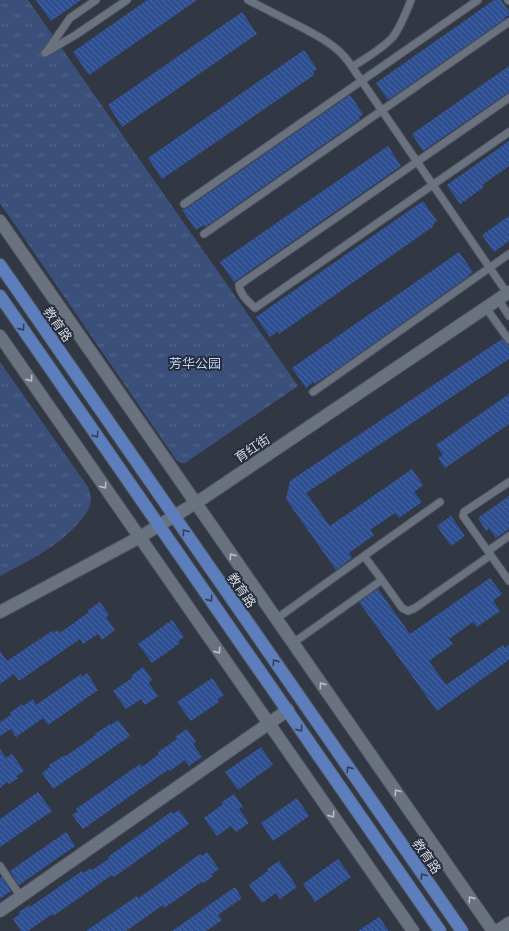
<svg xmlns="http://www.w3.org/2000/svg" width="509" height="931" viewBox="0 0 509 931" font-family="'Space Grotesk','Noto Sans SC',sans-serif">
<style>
.grass{fill:url(#grass-tufts)}
.building{fill:url(#building-back-hatch)}
.lines{fill:none;stroke-linecap:round;stroke-linejoin:round}
.service-casing{stroke:#50555f;stroke-width:9}
.minor-casing{stroke:#50555f;stroke-width:14}
.tertiary-casing{stroke:#50555f;stroke-width:14}
.primary-casing{stroke:#50555f;stroke-width:14}
.service{stroke:#6a717f;stroke-width:7}
.minor{stroke:#6a717f;stroke-width:12}
.tertiary{stroke:#6a717f;stroke-width:12}
.primary{stroke:#5d7ebd;stroke-width:12}
.oneway{stroke:#323e54}
.oneway2{stroke:#bbbfc9}
.labels{text-anchor:middle;stroke-width:4;stroke-linejoin:round;paint-order:stroke}
.street-label{font-size:13px;fill:#cfd3db;stroke:#272e3a}
.park-label{font-size:13px;fill:#bacff6;stroke:#272e3a}
</style>
<defs>
<pattern id="grass-tufts" width="24" height="20" patternUnits="userSpaceOnUse"><rect width="24" height="20" fill="#3a507a"/><path d="M3 7l-1-3M5 7V3M7 7l1-3M15 17l-1-3M17 17v-4M19 17l1-3" fill="none" stroke="#55688c"/></pattern>
<pattern id="building-back-hatch" width="6" height="6" patternUnits="userSpaceOnUse"><rect width="6" height="6" fill="#2e5093"/><path d="M-1 5l2 2M0 0l6 6M5-1l2 2" fill="none" stroke="#4b68a2"/></pattern>
</defs>
<rect width="100%" height="100%" fill="#313844"/>
<!-- grass -->
<path class="grass" d="M0,0H28L298,386L185,463H181L177,461L0,203Z
M0,362L88,487C89,491 91,495 91,499C92,515 61,541 48,549C33,559 16,567 0,576Z"/>
<!-- building -->
<path class="building" d="M36,0H81L51,21Z
M147,0H197L89,75L73,52Z
M494,0H501L509,11V15L504,18L505,19L388,100L376,83Z
M242,12L257,34L122,127L108,105Z
M304,50L317,69L313,72L314,75L162,179L148,158Z
M509,66V93L506,94L423,151L412,134Z
M350,95L363,114L359,117L360,119L211,223L205,227L204,225L196,230L182,210L187,208Z
M509,141V166L482,185L484,187L460,204L447,185Z
M388,146L401,166L234,282L220,262Z
M423,201L437,221L433,224L434,226L279,334L278,331L270,337L256,317Z
M509,216V241L494,252L482,235Z
M459,252L473,272L469,275V276L333,372L314,384L313,382L306,388L292,368Z
M502,339L505,343L509,346V359L306,493L330,526L412,469L423,485L414,492L422,502L399,518L395,513L370,530L374,535L349,553L352,558L336,570L286,499L290,481Z
M509,394V424L445,468L438,458L443,455L436,445Z
M509,496V529L496,538L489,528L486,531L478,518Z
M451,516L465,536L451,546L437,526Z
M490,578L502,594L493,601L500,611L477,627L473,622L449,639L453,644L429,661L446,685L503,645L505,648L509,645V660L437,711L359,602L378,589L410,634Z
M100,602L109,615L106,617L115,630L102,640L98,634L83,644L80,639L19,681L14,674L0,684V651L7,661L52,631L53,633L58,630L60,633L89,612L88,610Z
M172,620L184,637L178,641L180,643L152,663L138,644Z
M143,667L152,680L149,683L158,696L145,705L141,699L126,709L113,691L132,678L131,676Z
M87,673L98,690L48,725L43,718L16,737L11,729L0,736V722L11,715L10,713L22,704L23,706L33,699L36,705L81,674L82,677Z
M212,678L224,695L218,699L219,702L191,721L177,702Z
M118,720L130,736L53,789L42,773L50,767L49,765L65,755L66,756L96,735L95,734L110,724L111,725Z
M187,729L196,742L193,744L202,757L189,766L185,760L170,771L169,769L83,829L72,815L78,811L76,809L140,764L142,767L159,754L158,752L177,739L175,737Z
M261,747L273,765L238,790L225,772Z
M0,749L6,758L12,754L24,771L16,776L18,778L9,784L7,782L0,788Z
M38,792L52,811L0,847V819Z
M234,794L243,807L239,809L249,823L236,832L231,826L217,836L204,818L223,804L222,802Z
M297,798L309,816L273,841L261,823Z
M179,810L189,824L114,877L112,875L53,916L52,914L28,931H21L13,919L20,914L19,912L29,905L30,907L82,871L83,873L91,868L92,870L109,859L108,857L171,812L173,814Z
M66,832L75,846L19,885L10,871Z
M207,852L219,869L212,874L213,876L204,883L203,881L164,908L163,905L126,931H86L137,896L139,898L200,854L202,856Z
M338,859L351,877L315,902L303,884Z
M279,861L297,887L280,899L276,893L262,903L249,885L268,871L267,869Z
M2,877L11,891L0,899V878Z
M235,887L242,898L218,915L222,920L206,931H172Z
M379,917L389,931H358Z"/>
<g class="lines">
<defs>
<path id="service" d="M248,0C266,9 283,18 301,27C318,36 336,45 348,61L507,293
M508,0L509,1
M47,51L70,18L96,0
M45,53L77,34L127,0
M352,67C366,58 382,49 393,37C401,26 406,13 411,0
M509,98L239,285C240,295 249,302 255,308L509,132
M184,204L478,0
M204,234L509,22
M498,299L509,316
M486,308L509,340
M313,392L509,254
M509,482L464,512L463,516L509,581
M488,551L509,536
M364,556L440,502
M382,580L402,608L408,611L415,608L491,555
M276,619L364,556L382,580L293,643
M0,866L21,897"/>
<path id="minor" d="M0,221L493,931
M0,336L413,931
M0,911L288,710
M497,931L509,923"/>
<path id="tertiary" d="M0,612L140,537L199,501L509,292"/>
<path id="primary" d="M0,265L462,931
M0,296L440,931"/>
</defs>
<!-- service casing -->
<use href="#service" class="service-casing"/>
<!-- minor casing -->
<use href="#minor" class="minor-casing"/>
<!-- tertiary casing -->
<use href="#tertiary" class="tertiary-casing"/>
<!-- primary casing -->
<use href="#primary" class="primary-casing"/>
<!-- service -->
<use href="#service" class="service"/>
<!-- minor -->
<use href="#minor" class="minor"/>
<!-- tertiary -->
<use href="#tertiary" class="tertiary"/>
<!-- primary -->
<use href="#primary" class="primary"/>
</g>
<!-- one-way arrows -->
<defs><path id="oneway-chevron" d="M-2-3.5L2.5 0L-2 3.5" fill="none" stroke-width="1.6" stroke-linecap="round" stroke-linejoin="round"/></defs>
<g class="oneway">
<use href="#oneway-chevron" transform="translate(22 328) rotate(55)"/>
<use href="#oneway-chevron" transform="translate(96 435) rotate(55)"/>
<use href="#oneway-chevron" transform="translate(185 532) rotate(-125)"/>
<use href="#oneway-chevron" transform="translate(210 599) rotate(55)"/>
<use href="#oneway-chevron" transform="translate(275 662) rotate(-125)"/>
<use href="#oneway-chevron" transform="translate(300 729) rotate(55)"/>
<use href="#oneway-chevron" transform="translate(349 769) rotate(-125)"/>
<use href="#oneway-chevron" transform="translate(423 876) rotate(-125)"/>
</g>
<g class="oneway2">
<use href="#oneway-chevron" transform="translate(30 379) rotate(55)"/>
<use href="#oneway-chevron" transform="translate(104 486) rotate(55)"/>
<use href="#oneway-chevron" transform="translate(232 556) rotate(-125)"/>
<use href="#oneway-chevron" transform="translate(218 651) rotate(55)"/>
<use href="#oneway-chevron" transform="translate(322 685) rotate(-125)"/>
<use href="#oneway-chevron" transform="translate(397 792) rotate(-125)"/>
<use href="#oneway-chevron" transform="translate(332 815) rotate(55)"/>
<use href="#oneway-chevron" transform="translate(471 899) rotate(-125)"/>
</g>
<g class="labels">
<!-- street labels -->
<g class="street-label">
<text transform="translate(58 324) rotate(55)" y="5">教育路</text>
<text transform="translate(252 448) rotate(-34)" y="5">育红街</text>
<text transform="translate(242 590) rotate(55)" y="5">教育路</text>
<text transform="translate(427 856) rotate(55)" y="5">教育路</text>
</g>
<!-- park labels -->
<g class="park-label">
<text x="195" y="368">芳华公园</text>
</g>
</g>
</svg>
